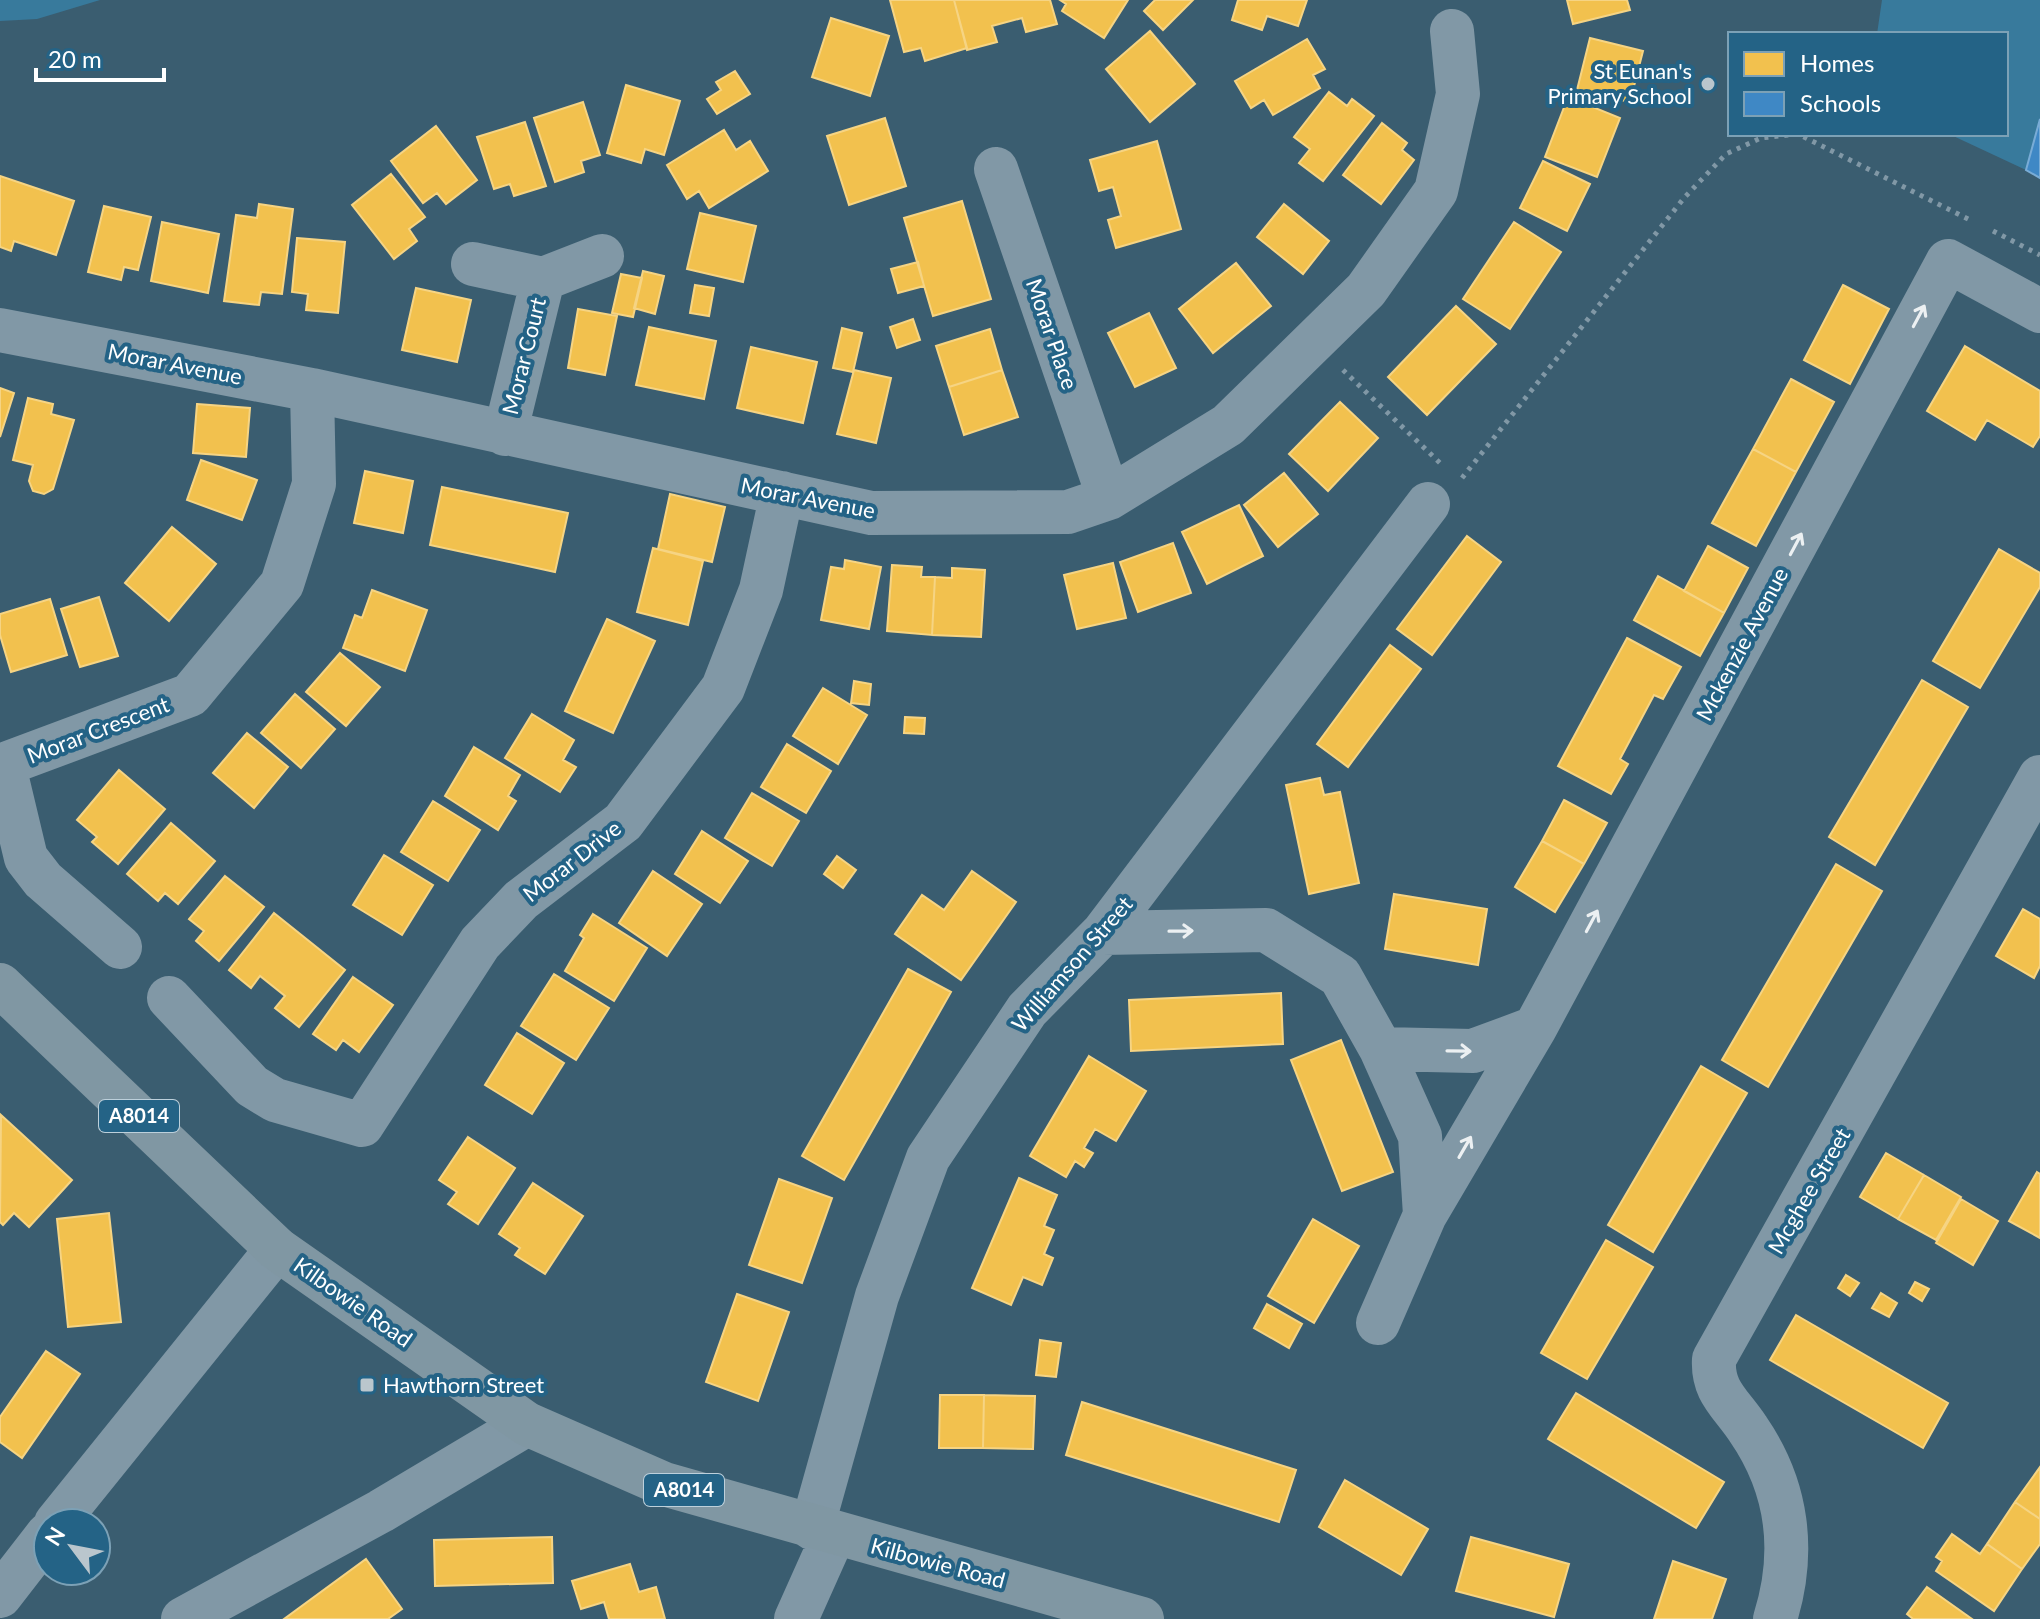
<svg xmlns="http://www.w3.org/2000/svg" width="2040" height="1619" viewBox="0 0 2040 1619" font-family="Lato,sans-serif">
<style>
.green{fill:#387a9c}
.homes{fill:#f2c14e;stroke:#f6d483;stroke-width:2}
.schools{fill:#3f88c5;stroke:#79acd6;stroke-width:2}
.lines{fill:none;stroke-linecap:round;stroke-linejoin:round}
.path{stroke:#8198a6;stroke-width:5;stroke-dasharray:4 6;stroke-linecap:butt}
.minor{stroke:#8198a6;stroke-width:44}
.major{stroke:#8097a3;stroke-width:44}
.oneway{stroke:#ecf0f2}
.poi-dot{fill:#bac6cd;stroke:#246386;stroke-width:3}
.labels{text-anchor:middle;stroke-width:8;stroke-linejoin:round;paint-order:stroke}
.shield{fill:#246386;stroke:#bdd0db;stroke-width:2}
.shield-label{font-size:20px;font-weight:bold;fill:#fff}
.poi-label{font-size:22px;fill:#fff;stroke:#246386;text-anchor:end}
.street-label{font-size:22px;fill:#fff;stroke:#246386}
</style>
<rect width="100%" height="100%" fill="#3a5d70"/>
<!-- green -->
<path class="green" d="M0,0H100L37,19L0,21Z
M1882,0H2040V119L2026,170L1949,134H2006V34H1877Z"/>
<!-- homes -->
<path class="homes" d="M890,0H954L967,48L925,61L921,48L904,52Z
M954,0H1050L1057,24L1026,32L1022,18L992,26L997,42L967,50Z
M1060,0H1128L1104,38L1062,11L1066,4Z
M1155,0H1193L1163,30L1144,11Z
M1238,0H1307L1298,26L1267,16L1262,30L1232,20Z
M1567,0H1627L1630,10L1573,24Z
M831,18L889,36L870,96L812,77Z
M1150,31L1195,84L1150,122L1106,69Z
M1590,38L1643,51L1630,102L1577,90Z
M1307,39L1325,69L1313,75L1320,88L1273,115L1264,100L1251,108L1235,81Z
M735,71L750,94L717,114L707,99L721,90L716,82Z
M626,85L680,101L664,155L645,149L641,163L607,153Z
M1329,92L1347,106L1352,99L1374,116L1323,181L1299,163L1310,149L1294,137Z
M1568,97L1620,118L1597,177L1545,157Z
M583,102L600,155L581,161L584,172L555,182L534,118Z
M885,118L906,186L849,205L827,136Z
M525,122L546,186L514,196L510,184L494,189L477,137Z
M1382,123L1407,143L1402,150L1414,160L1381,204L1343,175Z
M436,126L477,180L446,204L437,193L423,203L391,161Z
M724,130L736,150L750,141L768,171L709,208L699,191L687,199L667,165Z
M1157,141L1181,229L1116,248L1108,220L1121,216L1113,187L1099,191L1090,160Z
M1543,161L1590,184L1567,231L1520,208Z
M391,174L425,217L409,229L417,241L394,259L352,205Z
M0,176L74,201L56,255L14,241L11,251L0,247Z
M962,201L991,299L933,316L904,218Z
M259,204L293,209L282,294L261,292L259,305L224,301L236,215L257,218Z
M1284,204L1329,241L1303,274L1257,237Z
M104,206L151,217L138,270L124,267L121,280L88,272Z
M700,213L756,226L743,282L687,269Z
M162,222L219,234L208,293L151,281Z
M1514,222L1561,252L1510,329L1463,299Z
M297,238L345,242L338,313L306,310L308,294L292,292Z
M918,262L924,286L898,293L891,269Z
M1236,263L1271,306L1213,353L1179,309Z
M643,271L664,276L655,314L634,308Z
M621,274L642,278L633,317L612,313Z
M695,285L714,288L709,316L690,313Z
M1843,285L1889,309L1850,384L1804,360Z
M416,288L471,300L457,362L402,350Z
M1456,306L1496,344L1427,415L1388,377Z
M578,309L617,316L605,375L568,368Z
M1149,313L1176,368L1135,387L1108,333Z
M913,319L920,340L897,348L890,327Z
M649,327L716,341L704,399L636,385Z
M842,328L862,333L853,372L833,368Z
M990,329L1002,370L949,387L936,346Z
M1965,346L2040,391V436L2033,447L1987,420L1975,440L1927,411Z
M751,347L817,362L803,423L737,408Z
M854,370L891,378L876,443L837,434Z
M1002,370L1018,417L964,435L949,387Z
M1791,379L1834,402L1796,472L1753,449Z
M0,388L14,393L0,437Z
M28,398L53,404L51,414L74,420L53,489L44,494L33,491L29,481L33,465L13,460Z
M1340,402L1378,438L1328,491L1289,454Z
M197,404L250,408L246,457L193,453Z
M1753,449L1796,472L1756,546L1712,523Z
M201,460L257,480L242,520L187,500Z
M365,471L413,481L403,533L354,523Z
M1284,473L1318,514L1278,547L1244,505Z
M442,487L568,513L555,572L430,545Z
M670,494L725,507L712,562L658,549Z
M1239,505L1263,556L1207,584L1182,532Z
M172,527L216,564L169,621L125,583Z
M1467,536L1501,562L1432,655L1397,629Z
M1173,543L1191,593L1138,612L1120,562Z
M1708,546L1748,568L1724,613L1684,591Z
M653,548L703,561L688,625L637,612Z
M1999,549L2040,573V587L1980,688L1933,661Z
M845,560L881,567L869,629L821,620L831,567L844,569Z
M1113,563L1126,618L1077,629L1064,575Z
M892,565L922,567L921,577H935L932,635L887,631Z
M952,568L985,570L981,637L932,635L935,577L952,578Z
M1658,576L1724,613L1700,656L1634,620Z
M372,590L427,610L405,671L343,648L355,615L362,618Z
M99,597L118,656L80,667L61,609Z
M50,599L67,655L11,672L0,635V614Z
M607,619L655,641L613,733L565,711Z
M1627,638L1681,667L1663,699L1654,695L1620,759L1628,764L1611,794L1558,766Z
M1390,645L1421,669L1348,767L1317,744Z
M340,653L380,687L346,726L306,692Z
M1922,680L1968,707L1875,865L1829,837Z
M854,681L871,684L869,705L851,703Z
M823,688L867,715L838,764L793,736Z
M295,694L335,729L301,768L261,733Z
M532,714L574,740L563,760L576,767L560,792L505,758Z
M905,717L925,718L924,734L904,733Z
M247,733L288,767L254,808L213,773Z
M787,744L831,771L806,813L761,787Z
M474,747L520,775L508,796L516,801L498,830L445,796Z
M119,770L165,809L118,864L92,842L97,837L77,820Z
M1320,778L1324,795L1340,792L1359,883L1309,894L1286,785Z
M752,793L799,821L772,866L725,838Z
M1564,800L1607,823L1584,864L1542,841Z
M433,801L480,830L448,881L401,852Z
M171,823L215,861L178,904L165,893L158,901L127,874Z
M702,831L748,861L720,903L675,874Z
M1542,841L1584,864L1555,912L1515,887Z
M384,855L433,885L402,935L353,905Z
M837,856L856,870L843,888L824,874Z
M1836,864L1882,891L1768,1087L1722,1060Z
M653,871L702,904L667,956L619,923Z
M972,871L1016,902L961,980L895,934L922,895L944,910Z
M225,876L264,907L219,961L196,941L204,931L189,919Z
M1394,894L1487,909L1478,965L1385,949Z
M2023,909L2040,919V966L2034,978L1996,956Z
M274,913L345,970L299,1027L275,1008L285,996L260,976L251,988L229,970Z
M593,914L647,948L614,1001L565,971L584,938L580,935Z
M908,969L951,992L844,1180L802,1156Z
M554,974L609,1008L576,1060L521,1026Z
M353,977L393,1005L359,1052L343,1040L336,1050L313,1034Z
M1281,993L1283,1044L1131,1051L1129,1000Z
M517,1033L564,1063L532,1114L485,1085Z
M1341,1040L1393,1172L1342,1191L1291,1060Z
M1089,1056L1146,1091L1116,1141L1095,1129L1084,1148L1093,1153L1084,1167L1075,1161L1066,1177L1030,1156Z
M1701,1066L1747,1093L1653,1252L1608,1225Z
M1,1115L72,1180L29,1227L14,1213L3,1225L0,1222Z
M468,1137L515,1168L478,1224L448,1204L457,1192L439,1180Z
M1886,1153L1924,1175L1898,1219L1860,1197Z
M2037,1172L2040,1174V1238L2009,1221Z
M1924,1175L1961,1197L1936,1240L1898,1219Z
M1019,1178L1057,1195L1044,1226L1054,1230L1044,1254L1053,1258L1042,1285L1023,1277L1011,1305L972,1288Z
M779,1179L832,1198L802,1283L749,1265Z
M533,1183L583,1216L545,1274L515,1255L520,1248L499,1234Z
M1961,1199L1998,1221L1973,1265L1936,1243Z
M109,1213L121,1322L68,1327L57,1219Z
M1313,1219L1359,1246L1314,1323L1268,1296Z
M1606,1240L1653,1267L1587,1379L1541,1353Z
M1846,1275L1859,1283L1850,1296L1838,1288Z
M1915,1282L1929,1289L1922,1301L1909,1293Z
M1881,1293L1897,1303L1889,1317L1872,1308Z
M737,1294L789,1312L758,1401L706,1382Z
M1267,1304L1302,1324L1289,1348L1254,1328Z
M1796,1315L1948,1403L1923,1448L1770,1360Z
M1040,1340L1061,1343L1056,1377L1036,1375Z
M46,1351L80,1374L22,1458L0,1442V1417Z
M1576,1393L1724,1482L1696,1528L1548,1439Z
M940,1395H984L983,1448H939Z
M984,1395L1035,1396L1033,1449L983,1448Z
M1082,1402L1296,1470L1279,1522L1066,1455Z
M2040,1467V1519L2015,1502Z
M1345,1480L1428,1529L1401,1575L1319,1527Z
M2015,1502L2040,1519V1544L2022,1569L1987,1544Z
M1952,1534L1980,1554L1987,1544L2022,1569L1994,1611L1936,1571L1942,1561L1936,1557Z
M552,1537L553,1583L435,1586L434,1540Z
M1471,1537L1569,1564L1554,1617L1456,1591Z
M366,1559L402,1609L388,1619H284Z
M1673,1561L1726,1579L1712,1619H1654Z
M630,1564L639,1592L656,1587L665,1619H609L604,1602L581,1609L572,1581Z
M1927,1587L1972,1619H1913L1907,1614Z"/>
<!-- schools -->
<path class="schools" d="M2040,119V178L2026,170Z"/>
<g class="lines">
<!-- path -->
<path class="path" d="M1993,231L2040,255
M1343,370L1440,463
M1462,478L1684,198L1726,154L1761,138L1798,134L1970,220"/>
<!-- minor -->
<path class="minor" d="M996,169L1109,498
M473,264L543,279L602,256
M0,330L312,390L871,513L1068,512L1109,498L1228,425L1366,290L1436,191L1458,94L1452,31
M505,434L543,279
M0,766L190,695L282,584L314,484L312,390
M4,766L26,858L43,880L120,947
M1103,933L1266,930L1340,976L1381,1049L1420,1136L1425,1215
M169,998L252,1086L275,1100L362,1125L480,943L521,900L623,822L723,688L761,590L782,493
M1381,1049L1473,1051L1535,1028
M1378,1323L1425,1215L1535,1028L1948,261L2040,311
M56,1523L277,1249
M812,1528L877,1296L928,1158L1027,1010L1103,933L1428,504
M0,1596L48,1534
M183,1619L381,1511L527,1424
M796,1619L834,1534
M1775,1619C1796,1552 1788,1487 1748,1429C1731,1403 1712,1392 1714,1359L2040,777"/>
<!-- major -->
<path class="major" d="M0,985L277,1249L527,1424L664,1484L1142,1619"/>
</g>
<!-- one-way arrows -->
<defs><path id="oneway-shaft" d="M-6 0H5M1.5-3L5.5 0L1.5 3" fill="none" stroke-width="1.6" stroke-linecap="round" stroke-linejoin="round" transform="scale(2)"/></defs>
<g class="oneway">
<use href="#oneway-shaft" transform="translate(1919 316) rotate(-62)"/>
<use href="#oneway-shaft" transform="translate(1796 544) rotate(-62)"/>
<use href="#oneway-shaft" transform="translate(1592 921) rotate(-62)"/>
<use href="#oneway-shaft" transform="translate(1181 931) rotate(-1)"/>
<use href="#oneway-shaft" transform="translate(1459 1051) rotate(1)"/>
<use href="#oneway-shaft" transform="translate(1465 1147) rotate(-60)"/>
</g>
<!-- markers -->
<g class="poi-dot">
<circle cx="1708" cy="84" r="8"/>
<rect x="359" y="1377" width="16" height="16" rx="4"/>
</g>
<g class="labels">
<!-- shield labels -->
<g class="shield">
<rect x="99" y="1100" width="80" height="32" rx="6"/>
<rect x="644" y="1474" width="80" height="32" rx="6"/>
</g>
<g class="shield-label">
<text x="139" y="1123">A8014</text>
<text x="684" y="1497">A8014</text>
</g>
<!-- poi labels -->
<g class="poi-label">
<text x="1692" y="79">St Eunan's<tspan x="1692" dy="25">Primary School</tspan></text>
<text x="383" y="1393" text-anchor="start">Hawthorn Street</text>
</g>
<!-- street labels -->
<g class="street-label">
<text transform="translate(1052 334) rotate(71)" y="8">Morar Place</text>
<text transform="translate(524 356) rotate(-76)" y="8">Morar Court</text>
<text transform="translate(175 364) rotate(11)" y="8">Morar Avenue</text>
<text transform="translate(808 498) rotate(11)" y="8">Morar Avenue</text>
<text transform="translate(1742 644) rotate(-62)" y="8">Mckenzie Avenue</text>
<text transform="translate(98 730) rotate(-21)" y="8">Morar Crescent</text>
<text transform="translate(572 861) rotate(-38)" y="8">Morar Drive</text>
<text transform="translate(1072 964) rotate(-49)" y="8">Williamson Street</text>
<text transform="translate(1809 1191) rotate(-60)" y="8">Mcghee Street</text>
<text transform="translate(353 1302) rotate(35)" y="8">Kilbowie Road</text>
<text transform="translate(938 1563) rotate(15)" y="8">Kilbowie Road</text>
</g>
</g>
<!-- legend -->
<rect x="1728" y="32" width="280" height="104" fill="#246386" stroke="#7ca1b6" stroke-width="2"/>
<rect x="1744" y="52" width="40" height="24" fill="#f2c14e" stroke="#7ca1b6" stroke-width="2"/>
<text x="1800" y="72" font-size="24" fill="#ffffff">Homes</text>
<rect x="1744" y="92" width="40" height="24" fill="#3f88c5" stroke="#7ca1b6" stroke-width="2"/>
<text x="1800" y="112" font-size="24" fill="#ffffff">Schools</text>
<!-- north arrow -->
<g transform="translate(72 1547) rotate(302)"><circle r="38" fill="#246386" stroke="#7ca1b6" stroke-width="2"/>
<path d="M0-6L14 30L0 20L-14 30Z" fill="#bac6cd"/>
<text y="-12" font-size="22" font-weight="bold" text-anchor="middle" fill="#ffffff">N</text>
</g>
<!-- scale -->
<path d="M36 68v12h128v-12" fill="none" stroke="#ffffff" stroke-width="4"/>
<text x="48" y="68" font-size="24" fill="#ffffff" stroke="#246386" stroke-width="6" paint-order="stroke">20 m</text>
</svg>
